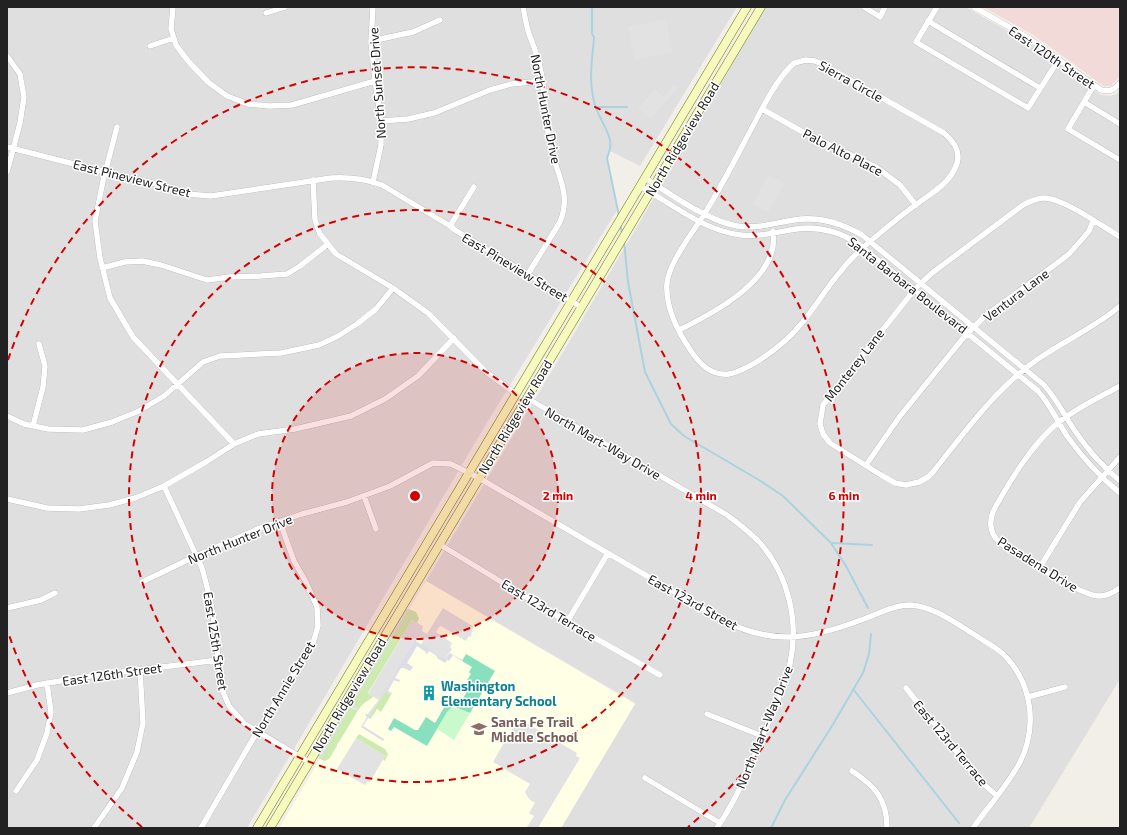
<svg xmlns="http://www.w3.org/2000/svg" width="1127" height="835" viewBox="0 0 1127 835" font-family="'Exo 2',sans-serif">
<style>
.residential{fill:#e0dfdf}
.commercial{fill:#f2dad9}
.education{fill:#ffffe5}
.grass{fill:#cdebb0}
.park{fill:#c8facc}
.pitch{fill:#88e0be}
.parking{fill:#e2e2e2}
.plaza{fill:#dddde8}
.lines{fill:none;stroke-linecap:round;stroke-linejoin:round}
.stream{stroke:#aad3df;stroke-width:2}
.minor-casing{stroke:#a9a9a9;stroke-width:6}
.secondary-casing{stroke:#707d05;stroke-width:9}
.minor{stroke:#fff;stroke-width:5.5}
.secondary{stroke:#f7fabf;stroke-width:8}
.ring{fill:none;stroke:#d40000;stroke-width:2;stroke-dasharray:7 5}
.labels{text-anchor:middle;stroke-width:3;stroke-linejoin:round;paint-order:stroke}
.street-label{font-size:13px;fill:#222;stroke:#fff}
.culture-label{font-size:13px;font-weight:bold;fill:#0d838f;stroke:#fff;text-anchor:start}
.education-label{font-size:13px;font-weight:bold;fill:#785e54;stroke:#fff;text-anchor:start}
.centre{fill:#d40000;stroke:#fff;stroke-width:2}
.ring-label{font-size:12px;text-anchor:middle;font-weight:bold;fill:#d40000;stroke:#fff;stroke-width:3;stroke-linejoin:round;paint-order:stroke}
</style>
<rect width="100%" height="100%" fill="#f2efe9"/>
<!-- residential -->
<path class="residential" d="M7,7H737L640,166L610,151L607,158L617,210L485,426L247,828H7Z
M766,7H966L1032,45L1101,95L1110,96L1116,94L1120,90V679L1029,828H561L635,703L426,581L568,344Z"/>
<!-- commercial -->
<path class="commercial" d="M983,7H1120V76L1111,86H1103L1063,56L1033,35Z"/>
<!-- education -->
<path class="education" d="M426,581L635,704L561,828H279Z"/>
<!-- grass -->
<path class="grass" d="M409,609L416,612L419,618L417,623L412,620L368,693L373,697L363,704L359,709L352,704Z
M385,692H387L391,695L381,712L377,709L372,717L370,715Z
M350,707L358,711L357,712L339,742L337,744V746L329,759L325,761L320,759Z
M359,734L385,749L388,754L385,761L383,760L385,756L356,738Z"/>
<!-- park -->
<path class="park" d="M451,708H456L470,713L454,740L437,729L447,712Z"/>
<!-- pitch -->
<path class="pitch" d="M466,654L495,671L470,713L455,707L451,708L447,712L427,746L394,727L391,731L388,729L394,718L415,730H418L426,717L435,723L448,701L451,700L459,705L472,683L467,680L471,674L469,672L472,667L462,661Z"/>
<!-- parking -->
<path class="parking" d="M666,19L673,52L634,60L628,27Z
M674,85L678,88L650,119L638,108L655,89L663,97Z
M768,175L784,183L768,212L753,204Z
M443,608L474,627L472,631L471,637L469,636L466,641L441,626L439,627L436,632L452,643L450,647L452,649L445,659L421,645L424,639L420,637H416L379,700L368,694L412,620L423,626L422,631L427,634Z
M517,720L521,723L523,721L577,753L576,756L580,758L538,828L527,827L534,816L529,813L535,803L529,799L525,792L530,784L493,762Z
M356,738L385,756L370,782L368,781L365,785L337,769Z"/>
<!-- plaza -->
<path class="plaza" d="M406,609H409L352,704L359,709L358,711L352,707H350L320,759L318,756Z
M418,636L416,641L445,659L450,653L463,660L462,661L453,655L449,661L447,660L445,663L437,658V656L429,651L427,654L425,653L426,652L417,646L407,663L413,667L410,671L404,668H401L395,678L400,680L399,682L394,680L388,691L392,693L391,695L387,692H385L370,715L372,717L371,719L368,718L363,726L384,739L383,741L361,727L367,717L365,715L366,714H368L378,701L416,637Z"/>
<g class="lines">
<!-- stream -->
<path class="stream" d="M592,7V34L594,37C593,55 589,73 592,90C593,99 596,110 600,117C607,132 615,141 607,158L619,216
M596,107H627
M620,224L622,233
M624,241L628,282L645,372L671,424L684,436L759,480L783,496L831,543L846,566L868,608
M832,543L872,545
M853,689L959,823
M771,828L785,800L832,726L863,673L869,654L871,634"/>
<defs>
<path id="minor" d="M173,7L171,29L176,45L188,61L208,82L227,96L248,104L269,106L292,105L375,81
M523,7C525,16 526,25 529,34C534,47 539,59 541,72C546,96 545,121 550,145C556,173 572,193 560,222L528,274
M864,7L880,17L885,7
M937,7L916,42L1028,108L1059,59
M974,7L1030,39L1101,90C1111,92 1114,90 1120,83
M266,13L285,7
M928,21L1040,88
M371,41L413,32L440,20
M150,46L174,38
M7,56L20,74L24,97L20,123L7,172
M806,60L815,61L822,64L944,133C956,143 963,155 954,170C947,185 930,194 917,204C904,213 892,223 880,233C866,245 852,256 841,271C827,287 816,306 802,323C789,339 773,352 755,363C747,367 738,373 729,374C711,376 700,364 691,351C678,332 665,307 667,283C670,259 696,229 708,208C725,180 740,150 755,122C765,103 775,83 790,67L794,63Z
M1094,85L1068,129L1120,160
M1084,102L1120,124
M762,109L801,131L876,167L900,185L916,205
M381,121L408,119L434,113L490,90L511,84L543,81
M117,127L103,181L95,221L100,258L110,298L133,337L234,444
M7,147L129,178L162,185L187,194L211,196L331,178C348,177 366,179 382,185L450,226L455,230L581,307
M645,178C671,194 707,221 737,226C757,229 775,223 794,220C818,216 841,223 862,235L1044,385C1056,398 1063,413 1073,428C1086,448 1102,466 1120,481
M313,180L315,220L320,234L336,254L393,288L428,313L486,372L516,394
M373,182L381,145V121L375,81L371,41L373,7
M640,186C672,204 704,231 741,235C757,237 774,233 790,230C814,225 836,230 857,243L1038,391C1050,404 1057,421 1067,436C1082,457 1100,477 1120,493
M450,226L474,187
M1120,237C1102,226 1063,198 1044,198C1036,198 1030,202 1023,205L932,273L915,289L823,405L820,424L823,434L830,443L881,475L895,483L906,485L919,482L928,477L933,472C965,432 995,389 1038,359C1065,340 1096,327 1120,306
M102,268L125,262L142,261L161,265L207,280L230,277L261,276L287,274L300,266L328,244
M679,330C714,313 781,278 773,231
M1120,386C1100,397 1078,407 1059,422C1037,439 1014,474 1000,499C997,504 993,510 992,515C989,526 992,536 1000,543C1017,555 1082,597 1100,596C1107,596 1114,592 1120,588
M527,398L727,515C739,524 751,533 761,544C789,577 799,622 790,664C784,688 773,710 764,733C750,766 737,799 717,828
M7,416L24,424L48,429L83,430L112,422L139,411L164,396L203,362L220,356L281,353L319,345L338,336L357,324L376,309L393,288
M33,426L43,387L45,366L39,344
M866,465L900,416L964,337L985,316L1052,267L1069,254L1084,237L1089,231L1093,221
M164,486L202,568L210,598L215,628L221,687L229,706L245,724L309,762
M364,496L376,529
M7,499L47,508L79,509L109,505L135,498L164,486L206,462L234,444L258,434L295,429L351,416L385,399L418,376L454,338
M439,544L567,622L660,675
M1040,567L1080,502L1120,457
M142,582L196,556L260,528L302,514L347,502L390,486L433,463L451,464L479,478L719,618C770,646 808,640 861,620C876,615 893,605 910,605C933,606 955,623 975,635C984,641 994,646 1002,653C1033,682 1038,728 1019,764C1006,787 988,807 973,828
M7,608L41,600L55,593
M567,622L608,553
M906,688L978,779L997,796
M7,693L37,685L83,677L218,660
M1028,697L1065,687
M707,714L762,736
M852,771C875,786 887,799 887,828
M645,778L720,823
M16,791L37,760L47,733L51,712L47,683
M94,828L122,788L137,752L143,723L140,670
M201,828L257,732L313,643L318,626L317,607L306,582L294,561L280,522"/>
<path id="secondary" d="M257,828L747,7
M270,828L761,7"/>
</defs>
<!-- minor casing -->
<use href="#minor" class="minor-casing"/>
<!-- secondary casing -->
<use href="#secondary" class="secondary-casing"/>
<!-- minor -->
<use href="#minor" class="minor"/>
<!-- secondary -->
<use href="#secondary" class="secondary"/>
</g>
<!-- distance rings -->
<circle cx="415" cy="496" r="143" fill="#d40000" fill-opacity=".12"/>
<g class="ring">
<circle cx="415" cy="496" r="143"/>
<circle cx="415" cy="496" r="286"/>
<path d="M142 827A429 429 0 0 1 8 632M8 360A429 429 0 1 1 688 827"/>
</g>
<!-- icons -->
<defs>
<symbol id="building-bare" viewBox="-9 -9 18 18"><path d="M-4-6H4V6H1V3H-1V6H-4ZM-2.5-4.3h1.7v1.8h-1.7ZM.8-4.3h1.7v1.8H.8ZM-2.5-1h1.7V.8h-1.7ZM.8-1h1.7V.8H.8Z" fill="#0f9aa8" stroke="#fff" stroke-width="2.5" paint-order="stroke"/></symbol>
<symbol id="school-bare" viewBox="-9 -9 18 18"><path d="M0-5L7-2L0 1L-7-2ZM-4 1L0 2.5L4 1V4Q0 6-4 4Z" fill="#8d6e63" stroke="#fff" stroke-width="2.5" paint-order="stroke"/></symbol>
</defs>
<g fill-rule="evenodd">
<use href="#building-bare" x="418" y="682" width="22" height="22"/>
<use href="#school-bare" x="468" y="718" width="22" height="22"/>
</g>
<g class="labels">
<!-- street labels -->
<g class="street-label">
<text transform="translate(1052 57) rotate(34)" y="5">East 120th Street</text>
<text transform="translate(851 81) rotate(29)" y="5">Sierra Circle</text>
<text transform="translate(377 83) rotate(-94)" y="5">North Sunset Drive</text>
<text transform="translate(546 109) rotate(79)" y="5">North Hunter Drive</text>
<text transform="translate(682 139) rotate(-59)" y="5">North Ridgeview Road</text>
<text transform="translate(843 152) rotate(27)" y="5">Palo Alto Place</text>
<text transform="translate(132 178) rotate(14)" y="5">East Pineview Street</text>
<text transform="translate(515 267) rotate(31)" y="5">East Pineview Street</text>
<text transform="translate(908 285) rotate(38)" y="5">Santa Barbara Boulevard</text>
<text transform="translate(1016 295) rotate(-37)" y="5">Ventura Lane</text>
<text transform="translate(854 365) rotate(-52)" y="5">Monterey Lane</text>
<text transform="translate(515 417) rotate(-59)" y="5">North Ridgeview Road</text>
<text transform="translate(603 443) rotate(30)" y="5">North Mart-Way Drive</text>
<text transform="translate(240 539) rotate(-22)" y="5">North Hunter Drive</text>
<text transform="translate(1038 564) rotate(32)" y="5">Pasadena Drive</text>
<text transform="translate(693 602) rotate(29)" y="5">East 123rd Street</text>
<text transform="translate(549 610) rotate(31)" y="5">East 123rd Terrace</text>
<text transform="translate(216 641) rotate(81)" y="5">East 125th Street</text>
<text transform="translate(112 674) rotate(-8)" y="5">East 126th Street</text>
<text transform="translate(283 689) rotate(-59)" y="5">North Annie Street</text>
<text transform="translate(349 695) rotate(-59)" y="5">North Ridgeview Road</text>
<text transform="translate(764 727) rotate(-68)" y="5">North Mart-Way Drive</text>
<text transform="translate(951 743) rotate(50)" y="5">East 123rd Terrace</text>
</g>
<!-- culture labels -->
<g class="culture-label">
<text x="441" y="691">Washington<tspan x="441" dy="15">Elementary School</tspan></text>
</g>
<!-- education labels -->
<g class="education-label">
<text x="491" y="727">Santa Fe Trail<tspan x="491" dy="15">Middle School</tspan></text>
</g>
</g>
<circle cx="415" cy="496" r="6" class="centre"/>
<g class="ring-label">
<text x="558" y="500">2 min</text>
<text x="701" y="500">4 min</text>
<text x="844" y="500">6 min</text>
</g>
<!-- border -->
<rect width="1127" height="835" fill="none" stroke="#222222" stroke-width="16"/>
</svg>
